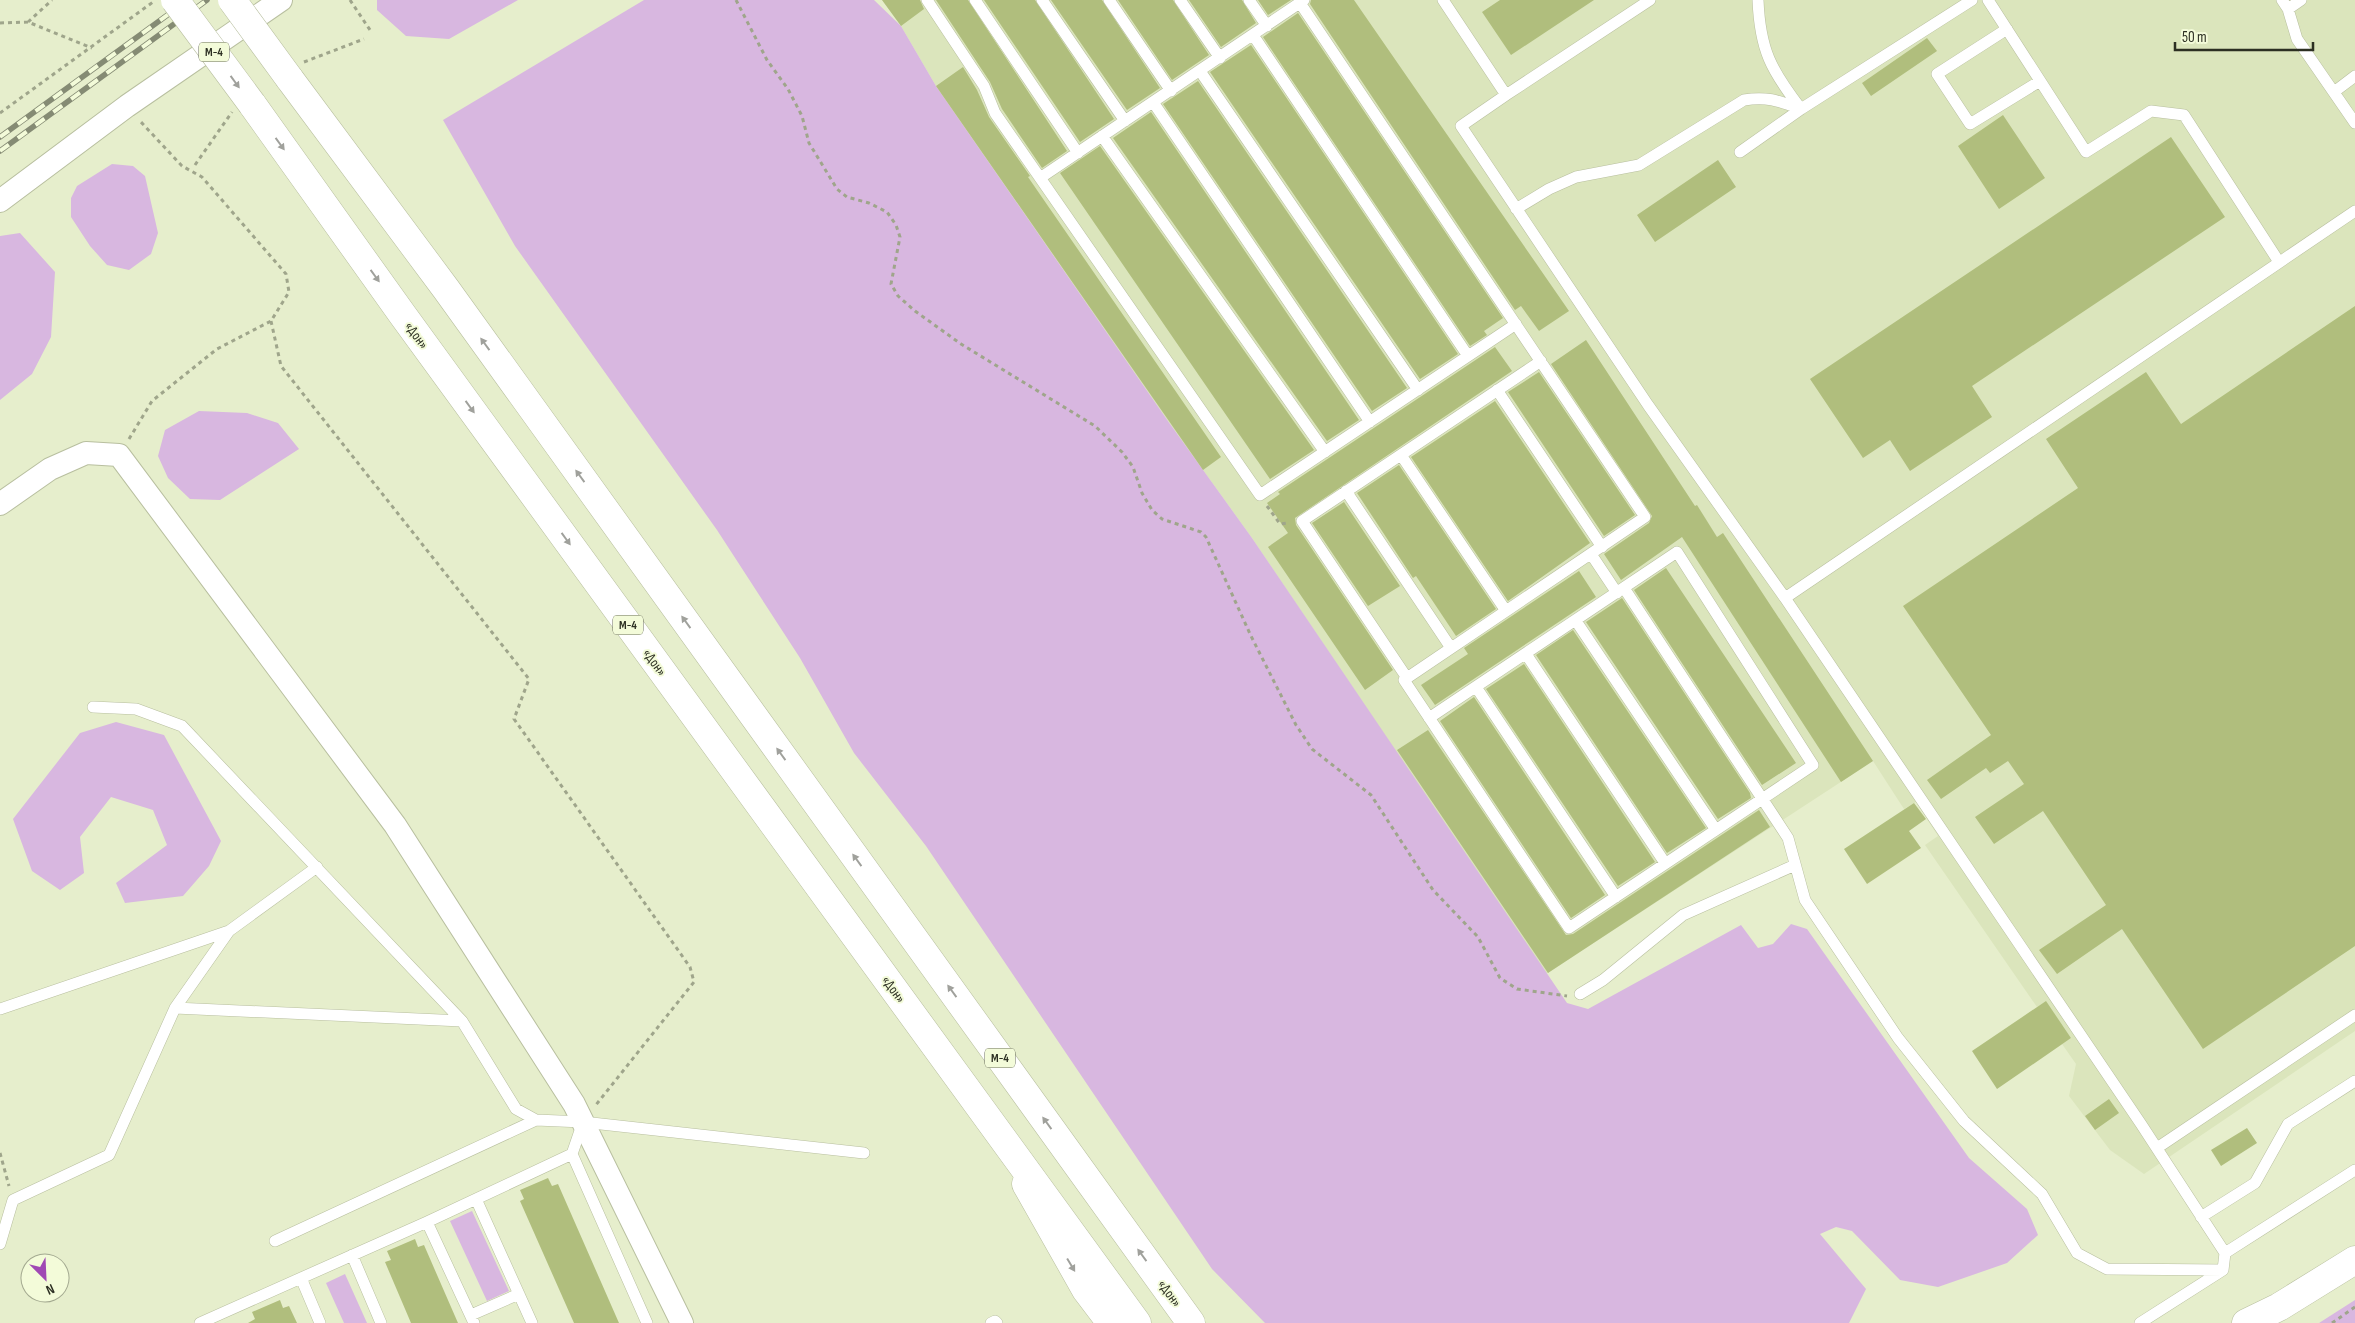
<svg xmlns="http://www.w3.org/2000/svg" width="2355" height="1323" viewBox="0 0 2355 1323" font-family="'Sofia Sans Condensed',sans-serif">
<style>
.built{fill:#dbe5bc}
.green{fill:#d8b7e0}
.building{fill:#b0be7d}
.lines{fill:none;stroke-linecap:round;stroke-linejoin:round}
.service-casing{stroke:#b8bf9f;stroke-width:12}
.minor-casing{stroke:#b8bf9f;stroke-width:24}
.tertiary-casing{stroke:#b8bf9f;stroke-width:29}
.secondary-casing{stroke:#b8bf9f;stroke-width:29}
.trunk-casing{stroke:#b8bf9f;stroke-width:29}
.path{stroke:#9fa58b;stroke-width:3;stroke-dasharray:4 4;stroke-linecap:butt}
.service{stroke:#fff;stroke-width:11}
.minor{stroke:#fff;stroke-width:22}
.tertiary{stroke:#fff;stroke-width:28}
.secondary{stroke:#fff;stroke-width:28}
.trunk{stroke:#fff;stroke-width:28}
.rail-casing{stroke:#858b74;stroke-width:5.5}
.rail{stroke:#f3fbd9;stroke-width:4;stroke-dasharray:11;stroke-linecap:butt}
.trunk-bridge-casing{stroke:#b8bf9f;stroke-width:29;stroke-linecap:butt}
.trunk-bridge{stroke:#fff;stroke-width:28}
.oneway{fill:#a0a19c}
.labels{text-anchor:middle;stroke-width:4;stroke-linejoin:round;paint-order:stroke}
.shield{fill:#f3fbd9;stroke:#686c59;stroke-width:1}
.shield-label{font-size:12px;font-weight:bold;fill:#2c2f22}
.street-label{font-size:14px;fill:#2c2f22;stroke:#f3fbd9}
</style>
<rect width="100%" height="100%" fill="#e6eecc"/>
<!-- built -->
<path class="built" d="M882,0H2355V1031L2144,1174L2110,1150L2069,1096L2076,1064L2062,1044L2071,1038L2046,1002L2037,1007L1925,845L1938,836L1916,802L1904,809L1873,761L1546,974L1252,538L1170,424L936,86L901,26Z"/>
<!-- green -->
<path class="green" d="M377,0H518L449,39L406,36L377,10Z
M644,0H874L901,26L936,86L1170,424L1252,538L1567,1003L1588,1009L1741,925L1758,948L1773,944L1791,924L1807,929L1969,1158L2027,1209L2038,1235L2007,1263L1938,1287L1900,1280L1852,1231L1836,1227L1820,1234L1866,1289L1849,1323H1265L1212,1269L926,846L854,753L800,658L717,530L515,246L443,120Z
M112,164L133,166L145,176L158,233L151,254L129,270L107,265L90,246L71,217V198L77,186Z
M20,233L55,272L51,337L32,374L0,400V236Z
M199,411L247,413L278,423L299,449L220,500L190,499L168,478L158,456L165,430Z
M116,722L164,735L221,841L209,866L183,896L125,903L116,883L167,845L153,810L111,797L80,837L84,873L60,890L32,871L13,819L80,733Z
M472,1211L509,1291L487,1301L450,1221Z
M345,1274L367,1323H344L326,1283Z
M2355,1300V1323H2319Z"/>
<!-- building -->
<path class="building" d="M882,0H920L924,9L901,26Z
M936,0H968L1067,151L1042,168L1002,109L990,82Z
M984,0H1035L1114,119L1080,142Z
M1051,0H1102L1160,88L1127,110Z
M1118,0H1173L1209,55L1172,80Z
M1189,0H1242L1256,23L1221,47Z
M1258,0H1291L1268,15Z
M1311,0H1354L1569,311L1539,331L1521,306L1515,310L1310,4Z
M1500,0H1594L1511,55L1482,12Z
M1298,13L1503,318L1484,331L1487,335L1470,346L1263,37Z
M1927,38L1937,51L1871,96L1862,83Z
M1251,45L1458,354L1420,379L1210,72Z
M963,67L977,90L989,117L1030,176L1028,177L1221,457L1203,470L936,86Z
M1198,81L1407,388L1372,411L1163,104Z
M1151,112L1359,420L1327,441L1113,138Z
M2003,115L2045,178L1999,209L1958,146Z
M2171,137L2225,217L1972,386L1992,417L1910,471L1890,440L1863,458L1810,379Z
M1100,146L1314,450L1270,479L1060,173Z
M1718,160L1736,187L1655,242L1637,215Z
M2355,306V946L2203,1049L2122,929L2057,974L2039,950L2106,905L2043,811L1994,844L1975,817L2024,784L2008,761L1990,773L1986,768L1941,799L1927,780L1991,735L1903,606L2078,488L2046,439L2146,372L2181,424Z
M1586,340L1695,506L1697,505L1717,537L1723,533L1873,761L1841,782L1682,537L1621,580L1604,554L1649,523L1652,516L1551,364Z
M1495,347L1512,371L1295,518L1296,525L1393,670L1365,690L1268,547L1288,533L1267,503L1280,494L1278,492Z
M1539,372L1635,515L1604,536L1508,392Z
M1495,401L1590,543L1508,601L1411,457Z
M1399,465L1496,609L1456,636L1416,576L1413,578L1357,493Z
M1344,502L1400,586L1368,606L1312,523Z
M1666,568L1796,763L1762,785L1634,590Z
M1579,571L1596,597L1435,705L1421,685L1468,654L1464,648Z
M1622,598L1750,793L1751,798L1718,819L1586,622Z
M1573,630L1706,828L1667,853L1536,655Z
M1524,664L1655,862L1618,886L1486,689Z
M1474,697L1605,895L1571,918L1440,721Z
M1428,730L1566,935L1573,934L1759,810L1770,827L1548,973L1397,750Z
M1914,803L1926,819L1909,831L1921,848L1867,884L1844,849Z
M2046,1001L2071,1038L1997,1089L1972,1051Z
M2109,1099L2119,1113L2095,1130L2085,1116Z
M2247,1128L2257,1143L2221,1166L2211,1150Z
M548,1178L552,1186L558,1184L619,1323H574L520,1201L524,1199L520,1190Z
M415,1239L418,1247L424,1245L458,1323H411L385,1262L391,1260L387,1251Z
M280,1300L283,1308L289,1306L297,1323H248L255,1319L252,1312Z"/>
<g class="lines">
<defs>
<path id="service" d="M927,0L984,86L995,113L1260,495L1516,324
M975,0L1078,153
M1042,0L1125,121
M1109,0L1171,91
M1180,0L1220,58
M1249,0L1267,26
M1443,0L1506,95L1650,0
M1758,0C1760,50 1771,70 1801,109
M1988,0L2086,152L2151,111L2184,115L2279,262
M2282,0L2288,9L2297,39L2355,123
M1300,3L1645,517L1404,680L1569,928L1813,765L1677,552L1429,718
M2288,9L2301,0
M2007,29L1937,74L1970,124L2040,81
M1253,35L1468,356
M1200,71L1418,390
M2334,92L2355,76
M1506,95L1461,126L1648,405L1785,598L2141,1124L2225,1253
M1153,102L1370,422
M1102,136L1325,452
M1740,152L1801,109L1972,0
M1040,178L1304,0
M1516,209L1549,189L1576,177L1639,165L1744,100C1767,96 1779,101 1801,109
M1497,390L1602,547
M1401,455L1506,611
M1346,491L1451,648
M1591,554L1617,593
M1624,588L1788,838L1805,900L1898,1038L1964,1121L2042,1194L2077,1253L2107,1269L2223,1270
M1785,598L2355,211
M1576,621L1716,830
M1526,654L1665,863
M1407,678L1302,521L1541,361
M1476,687L1616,897
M93,707L136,709L182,726L462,1021L516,1109L536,1120L583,1122L864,1153
M1580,994L1603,980L1683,915L1795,865
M175,1008L462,1021
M0,1009L229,931L317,867
M583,1122L572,1154L647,1323
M2157,1148L2355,1015
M476,1199L532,1323
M2201,1217L2255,1183L2288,1124L2355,1081
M427,1222L474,1323
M275,1241L536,1120
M0,1244L13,1200L109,1155L175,1008L229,931
M352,1255L381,1323
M2223,1270L2225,1253L2355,1170
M301,1278L320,1323
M471,1315L519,1294
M200,1323L427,1222L572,1154
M991,1323L995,1321L997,1323
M2140,1323L2223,1270"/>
<path id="minor" d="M0,201L127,106L281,0
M0,504L50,469L86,453L119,455L395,825L574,1104L682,1323"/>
<path id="tertiary" d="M1026,1184L1086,1290L1111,1323"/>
<path id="secondary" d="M2246,1323L2279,1307L2355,1260"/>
<path id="trunk" d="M289,78L446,289L1191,1323
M252,104L402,314L1137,1323"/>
</defs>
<!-- service casing -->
<use href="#service" class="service-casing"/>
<!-- minor casing -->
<use href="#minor" class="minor-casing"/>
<!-- tertiary casing -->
<use href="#tertiary" class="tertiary-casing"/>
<!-- secondary casing -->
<use href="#secondary" class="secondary-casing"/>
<!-- trunk casing -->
<use href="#trunk" class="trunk-casing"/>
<!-- path -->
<path class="path" d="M350,0L370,30
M736,0L767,60L788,89L802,116L809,143L837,189L847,197L869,203L887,212L896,225L900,237L891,284L898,296L915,311L961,344L1095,426L1122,452L1133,467L1142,493L1152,510L1162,519L1201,532L1206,537L1251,636L1296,725L1312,749L1371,795L1433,890L1478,937L1500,978L1517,989L1567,996
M28,22L52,0
M0,23L28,22L92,48
M304,62L364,39
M0,113L153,2
M195,165L232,112
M271,321L281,366L529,679L514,719L690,967L694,982L595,1106
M129,439L152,401L217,349L271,321L289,292L286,274L202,177L182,166L140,121
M1267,506L1280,524L1289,523
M0,1153L9,1186
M2332,1323L2355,1307"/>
<!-- service -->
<use href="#service" class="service"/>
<!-- minor -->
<use href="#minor" class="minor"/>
<!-- tertiary -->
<use href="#tertiary" class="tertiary"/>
<!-- secondary -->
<use href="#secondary" class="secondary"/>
<!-- trunk -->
<use href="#trunk" class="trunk"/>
<defs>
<path id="rail" d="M0,137L188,0
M0,151L207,0"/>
</defs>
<!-- rail casing -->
<use href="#rail" class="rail-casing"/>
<!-- rail -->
<use href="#rail" class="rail"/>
<defs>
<path id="trunk-bridge" d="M175,0L252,104
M232,0L289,78"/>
</defs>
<!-- trunk-bridge casing -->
<use href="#trunk-bridge" class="trunk-bridge-casing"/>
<!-- trunk-bridge -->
<use href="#trunk-bridge" class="trunk-bridge"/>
</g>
<!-- one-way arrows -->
<defs><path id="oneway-solid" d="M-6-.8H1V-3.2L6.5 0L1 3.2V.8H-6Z" transform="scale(1.25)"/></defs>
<g class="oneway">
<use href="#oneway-solid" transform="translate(235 82) rotate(54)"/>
<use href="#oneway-solid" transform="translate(280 144) rotate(54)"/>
<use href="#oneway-solid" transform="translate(375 276) rotate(54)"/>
<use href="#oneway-solid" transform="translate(485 344) rotate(-126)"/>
<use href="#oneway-solid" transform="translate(470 407) rotate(54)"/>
<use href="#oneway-solid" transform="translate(580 476) rotate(-126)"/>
<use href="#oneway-solid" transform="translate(566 539) rotate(54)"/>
<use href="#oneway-solid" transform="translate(686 622) rotate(-126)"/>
<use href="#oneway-solid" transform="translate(781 754) rotate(-126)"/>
<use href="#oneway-solid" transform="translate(857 860) rotate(-126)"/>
<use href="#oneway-solid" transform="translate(952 991) rotate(-126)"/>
<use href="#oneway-solid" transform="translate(1047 1123) rotate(-126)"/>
<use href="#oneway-solid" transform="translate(1142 1255) rotate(-126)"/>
<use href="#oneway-solid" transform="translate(1071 1265) rotate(59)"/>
</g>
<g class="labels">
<!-- shield labels -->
<g class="shield">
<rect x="199" y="42.5" width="30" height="19" rx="4"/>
<rect x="613" y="615.5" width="30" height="19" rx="4"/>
<rect x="985" y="1048.5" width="30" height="19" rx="4"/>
</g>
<g class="shield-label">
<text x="214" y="56">М-4</text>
<text x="628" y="629">М-4</text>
<text x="1000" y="1062">М-4</text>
</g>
<!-- street labels -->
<g class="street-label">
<text transform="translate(417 335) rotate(54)" y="5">«Дон»</text>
<text transform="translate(655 662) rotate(54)" y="5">«Дон»</text>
<text transform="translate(894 989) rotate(54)" y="5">«Дон»</text>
<text transform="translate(1170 1293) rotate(54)" y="5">«Дон»</text>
</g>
</g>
<!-- north arrow -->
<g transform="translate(45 1278) rotate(156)"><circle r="24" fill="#f3fbd9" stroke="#a3a990"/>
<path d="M0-4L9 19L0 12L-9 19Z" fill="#a048b4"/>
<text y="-8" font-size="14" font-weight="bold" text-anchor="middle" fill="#2c2f22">N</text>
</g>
<!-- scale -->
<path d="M2175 42v8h138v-8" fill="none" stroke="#2c2f22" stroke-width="2.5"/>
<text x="2182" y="42" font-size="15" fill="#2c2f22" stroke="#f3fbd9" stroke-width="4" paint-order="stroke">50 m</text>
</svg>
